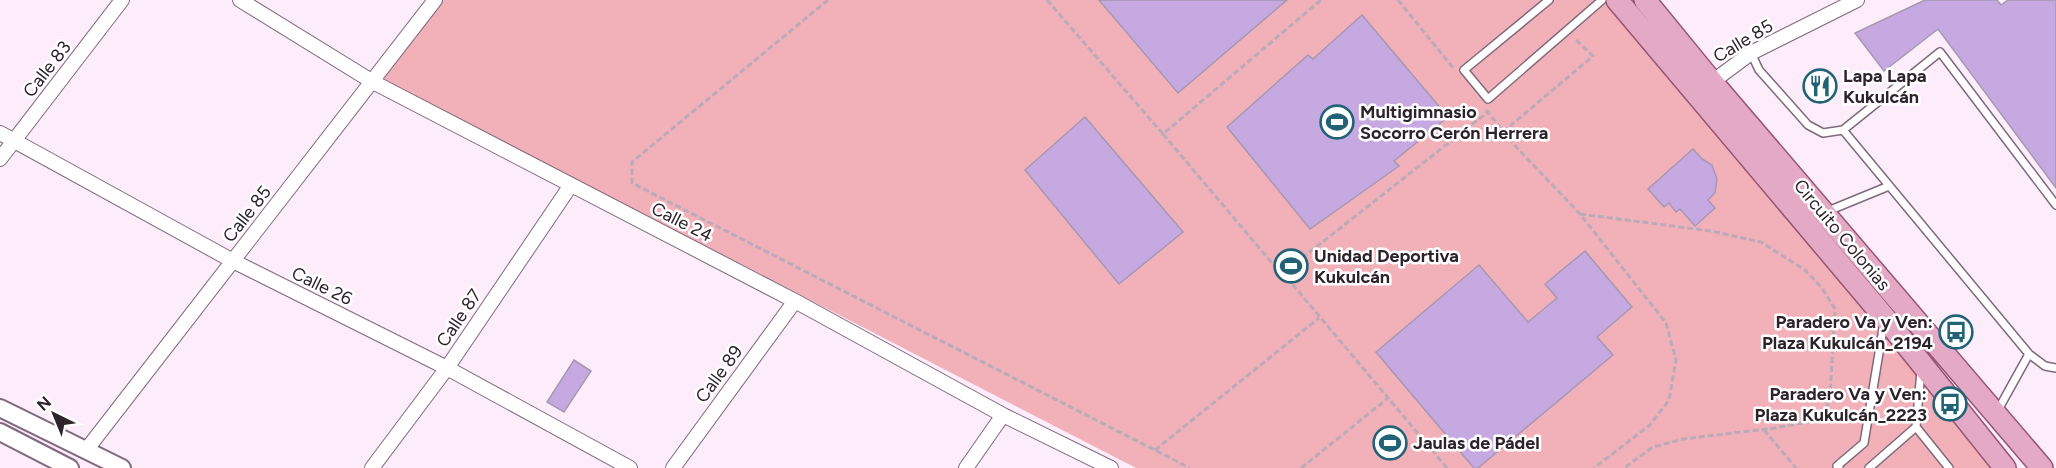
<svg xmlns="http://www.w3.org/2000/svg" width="2056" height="468" viewBox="0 0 2056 468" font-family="Figtree,sans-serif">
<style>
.green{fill:#f2b1b8}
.building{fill:#c7a9e2;stroke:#a698b3;stroke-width:1.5}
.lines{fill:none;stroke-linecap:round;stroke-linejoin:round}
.service-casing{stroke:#80697d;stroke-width:10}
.minor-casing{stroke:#80697d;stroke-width:16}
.tertiary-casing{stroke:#80697d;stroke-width:20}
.primary-casing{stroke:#975576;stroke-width:24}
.path{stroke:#b9abb7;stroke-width:3;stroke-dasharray:6 3;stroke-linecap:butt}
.service{stroke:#fff;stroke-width:7}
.minor{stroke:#fff;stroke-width:14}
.tertiary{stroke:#fff;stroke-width:16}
.primary{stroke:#e3a9c5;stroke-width:21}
.labels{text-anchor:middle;stroke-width:5;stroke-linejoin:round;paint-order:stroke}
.street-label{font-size:18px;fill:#2d232b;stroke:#fff}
.poi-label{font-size:18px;font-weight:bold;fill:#2d232b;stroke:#fff;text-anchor:start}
</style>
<rect width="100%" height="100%" fill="#fdedfb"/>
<!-- green -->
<path class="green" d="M442,0H1610L2005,468H1136L383,80Z"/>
<!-- building -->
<path class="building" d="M1099,0H1287L1178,93Z
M1925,0H1997L2001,5L2008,0H2056V188L1938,29L1884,71L1855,33Z
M1362,15L1448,117L1394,161L1399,166L1310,229L1227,127L1308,55L1313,59Z
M1085,117L1183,232L1119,284L1025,170Z
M1693,149L1702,159L1712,165L1717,179L1715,193L1708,200L1715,208L1695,226L1680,209L1676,212L1669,203L1664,207L1648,189Z
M1585,251L1632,307L1597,337L1613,355L1478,468H1474L1376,352L1479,265L1528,322L1557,298L1545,284Z
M574,360L591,371L564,412L547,402Z"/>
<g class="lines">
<defs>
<path id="service" d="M1549,0L1464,70L1488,99L1602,0
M1751,53L1759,70L1808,125L1823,133L1843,130
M2056,205L1940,52L1843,130L2029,354L2045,366L2056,368
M1828,211L1889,186
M1921,371L1916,427L1949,468
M1998,410L2029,354
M1839,468L1837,466L1864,443L1884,323
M1869,468L1916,427"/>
<path id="minor" d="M240,0L373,82L795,301L1003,415L1111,468
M1712,82L1751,53L1857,0
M0,133L233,261L447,368L630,468
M0,159L122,0
M87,449L435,0
M372,468L447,368L571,185
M673,468L795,301
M966,468L1003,415"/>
<path id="tertiary" d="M0,408L122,468
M0,432L70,468"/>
<path id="primary" d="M1617,0L1885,318L2005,468
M1645,0L1712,82L2042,468"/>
</defs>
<!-- service casing -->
<use href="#service" class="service-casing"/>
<!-- minor casing -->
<use href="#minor" class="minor-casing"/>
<!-- tertiary casing -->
<use href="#tertiary" class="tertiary-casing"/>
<!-- primary casing -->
<use href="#primary" class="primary-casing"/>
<!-- path -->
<path class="path" d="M828,0L632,162V183L1190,468
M1047,0L1163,134L1321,0
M1398,0L1454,69
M1486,110L1518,149L1580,214L1666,323L1676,360L1669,400L1650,425L1594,468
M1503,132L1593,56L1574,38
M1163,134L1282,275
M1580,214L1711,231L1761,242L1805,270L1822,288L1835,309L1830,397L1825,412L1812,421L1775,428L1683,439L1653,447L1624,468
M1764,430L1796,468
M1155,450L1319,318
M1301,468L1387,399
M1447,468L1283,273L1488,112"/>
<!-- service -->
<use href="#service" class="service"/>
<!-- minor -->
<use href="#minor" class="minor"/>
<!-- tertiary -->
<use href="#tertiary" class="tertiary"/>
<!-- primary -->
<use href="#primary" class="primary"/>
</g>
<!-- icons -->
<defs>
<symbol id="restaurant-ring" viewBox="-11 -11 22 22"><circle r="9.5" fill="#fff" stroke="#226277" stroke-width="1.5"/><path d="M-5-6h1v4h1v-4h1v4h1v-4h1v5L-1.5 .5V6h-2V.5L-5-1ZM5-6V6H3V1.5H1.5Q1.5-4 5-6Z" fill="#226277"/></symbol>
<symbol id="stadium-ring" viewBox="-11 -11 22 22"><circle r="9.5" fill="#fff" stroke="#226277" stroke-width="1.5"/><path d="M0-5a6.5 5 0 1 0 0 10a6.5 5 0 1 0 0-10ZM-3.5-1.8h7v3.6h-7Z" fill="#226277"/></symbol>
<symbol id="bus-ring" viewBox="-11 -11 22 22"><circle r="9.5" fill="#fff" stroke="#226277" stroke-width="1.5"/><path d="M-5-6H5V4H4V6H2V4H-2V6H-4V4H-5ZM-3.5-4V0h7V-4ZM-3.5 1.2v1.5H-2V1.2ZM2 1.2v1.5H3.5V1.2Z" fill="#226277"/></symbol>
</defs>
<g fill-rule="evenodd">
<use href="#restaurant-ring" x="1801" y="67" width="38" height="38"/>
<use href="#stadium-ring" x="1318" y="103" width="38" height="38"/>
<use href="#stadium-ring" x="1272" y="247" width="38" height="38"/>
<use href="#bus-ring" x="1937" y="313" width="38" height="38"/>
<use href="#bus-ring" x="1931" y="385" width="38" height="38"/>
<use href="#stadium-ring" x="1371" y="424" width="38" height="38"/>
</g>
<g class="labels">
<!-- street labels -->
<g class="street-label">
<text transform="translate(1743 41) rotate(-31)" y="6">Calle 85</text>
<text transform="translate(47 69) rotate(-52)" y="6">Calle 83</text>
<text transform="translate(247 214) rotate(-52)" y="6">Calle 85</text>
<text transform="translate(682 222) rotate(27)" y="6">Calle 24</text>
<text transform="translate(1842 235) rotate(50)" y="6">Circuito Colonias</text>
<text transform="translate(322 286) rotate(26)" y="6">Calle 26</text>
<text transform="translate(459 318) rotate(-56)" y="6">Calle 87</text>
<text transform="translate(719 374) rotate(-54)" y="6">Calle 89</text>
</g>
<!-- poi labels -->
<g class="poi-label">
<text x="1843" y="82">Lapa Lapa<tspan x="1843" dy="21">Kukulcán</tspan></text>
<text x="1360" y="118">Multigimnasio<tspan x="1360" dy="21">Socorro Cerón Herrera</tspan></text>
<text x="1314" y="262">Unidad Deportiva<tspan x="1314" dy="21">Kukulcán</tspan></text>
<text x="1933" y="328" text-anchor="end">Paradero Va y Ven:<tspan x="1933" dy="21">Plaza Kukulcán_2194</tspan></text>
<text x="1927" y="400" text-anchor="end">Paradero Va y Ven:<tspan x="1927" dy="21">Plaza Kukulcán_2223</tspan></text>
<text x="1413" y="449">Jaulas de Pádel</text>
</g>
</g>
<!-- north arrow -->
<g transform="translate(54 414) rotate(317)" stroke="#ffffff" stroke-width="4.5" paint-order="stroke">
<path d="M0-4.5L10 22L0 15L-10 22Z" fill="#2d232b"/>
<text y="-9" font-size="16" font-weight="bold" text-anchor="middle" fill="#2d232b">N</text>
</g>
</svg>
